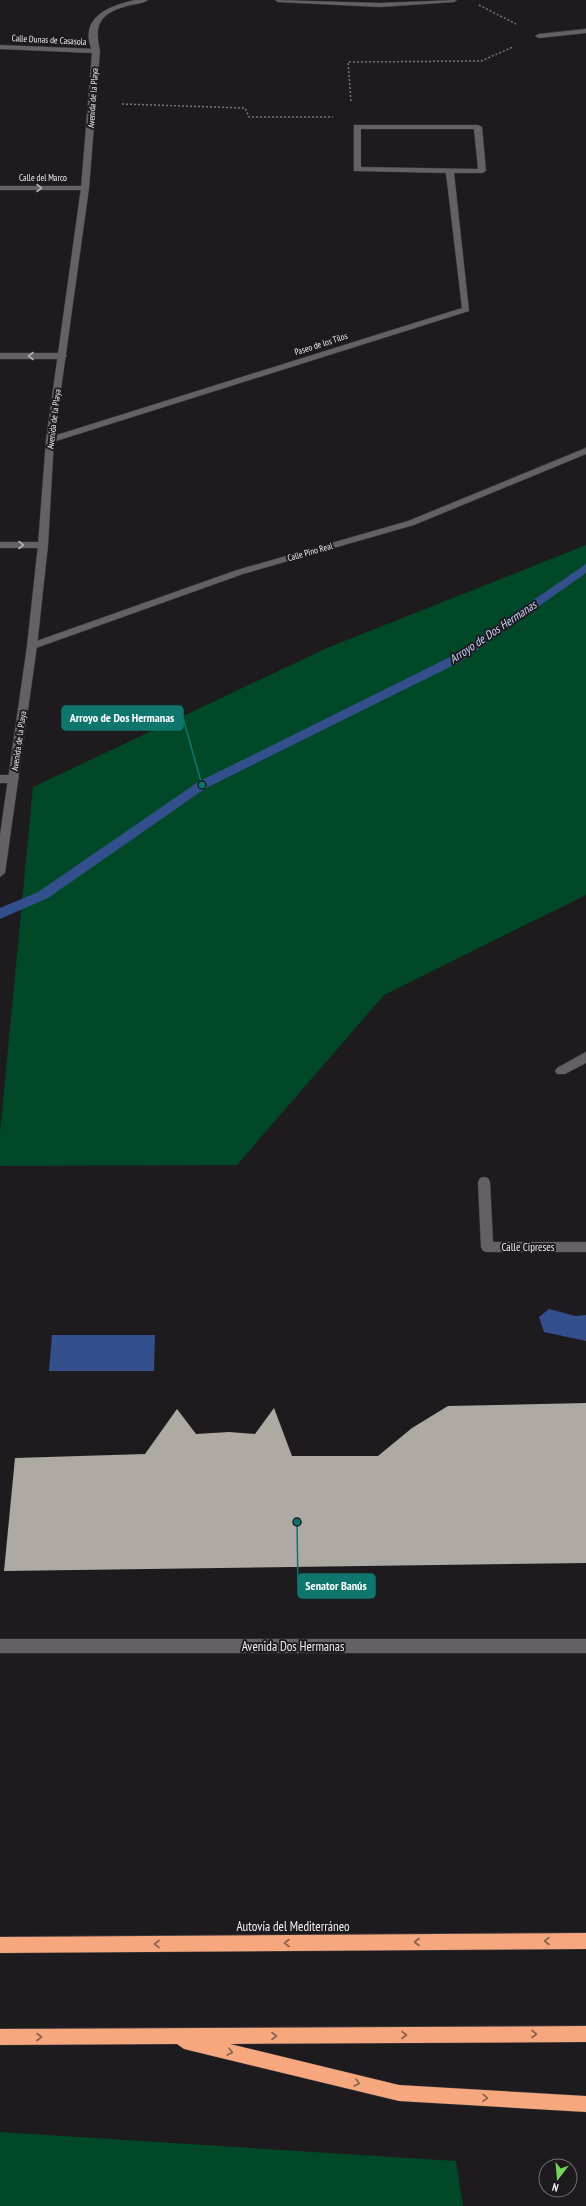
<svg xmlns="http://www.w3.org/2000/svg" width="586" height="2206" viewBox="0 0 586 2206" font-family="'PT Sans Narrow',sans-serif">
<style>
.green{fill:#004827}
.water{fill:#334f8c}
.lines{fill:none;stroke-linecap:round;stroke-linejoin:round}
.stream{fill:#334f8c;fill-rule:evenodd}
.building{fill:#afa9a4}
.street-casing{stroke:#3b393c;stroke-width:1}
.secondary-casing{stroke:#3b393c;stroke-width:1}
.highway-casing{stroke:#3b393c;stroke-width:1}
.path{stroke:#797679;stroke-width:1.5;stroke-dasharray:2 2;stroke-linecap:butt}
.street{fill:#646065;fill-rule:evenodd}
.secondary{fill:#646065;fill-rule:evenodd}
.highway{fill:#f6a77d;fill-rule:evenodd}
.oneway{stroke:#b1aeb1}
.oneway2{stroke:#8a614e}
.labels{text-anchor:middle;stroke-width:4;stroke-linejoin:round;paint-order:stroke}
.far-street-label{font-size:9px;fill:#f0edf0;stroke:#1e1b1f}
.street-label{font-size:11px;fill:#f0edf0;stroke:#1e1b1f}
.water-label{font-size:12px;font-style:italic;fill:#c6d9fe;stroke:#1e1b1f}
.near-street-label{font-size:13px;fill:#f0edf0;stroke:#1e1b1f}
.leader{fill:none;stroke:#0f766e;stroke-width:1.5}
.callout-dot{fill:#0f766e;stroke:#1e1b1f;stroke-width:1.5}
.callout{fill:#0f766e;stroke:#0f766e;stroke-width:1.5}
.callout-label{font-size:12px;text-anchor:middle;font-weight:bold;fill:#fff}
</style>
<rect width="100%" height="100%" fill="#1e1b1f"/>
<!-- green -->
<path class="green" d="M586,545V895L384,995L237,1165L0,1166V1133L33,787L327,648Z
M0,2132L456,2161L463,2206H0Z"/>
<!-- water -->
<path class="water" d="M549,1309L575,1316L586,1315V1341L544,1332L539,1317Z
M52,1335H155L154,1371H49Z"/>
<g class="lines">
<!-- stream -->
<path class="stream" d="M586,564V573L460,662L206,788L48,898L0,919V908L38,892L198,782L452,656Z"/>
</g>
<!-- building -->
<path class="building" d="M586,1403V1563L4,1571L15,1458L145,1454L177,1409L196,1434L229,1432L255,1434L274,1408L292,1456H378L412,1428L448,1406Z"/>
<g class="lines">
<defs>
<path id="street" d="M135,0H148C144,3 137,4 131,5C102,12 93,22 100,51L93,53C77,18 108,6 135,0Z
M275,0L380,3L457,0L454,2L380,7L278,2Z
M586,29V33L539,38L535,36L539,34Z
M354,125H478L482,127L486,171L482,173H454L469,311L53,442H47V438L462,308L446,173L354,171ZM361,129H474L478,169L361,167Z
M0,186H85L89,188L85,190H0Z
M0,353H63L67,356L63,359H0Z
M586,448V454L414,525L243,574L36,648H28L27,646L28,644L237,570L408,521Z
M0,542H43L48,545L43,548H0Z
M0,775H14L19,779L14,783H0Z
M586,1052V1063L565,1074H557L555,1071L557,1068Z
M484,1177L488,1178L490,1182L493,1242H586V1252H487L483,1251L481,1247L478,1182L480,1178Z"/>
<path id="secondary" d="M0,45L96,49L100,51L89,188L54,440L48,545L37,646L5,873L0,877V835L27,646L38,545L46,440L81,188L92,53L0,49Z
M0,1639H586V1653H0Z"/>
<path id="highway" d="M586,1933V1949L0,1953V1937Z
M586,2026V2042L230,2044L399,2085L586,2096V2112L399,2101L184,2049L177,2044L0,2045V2029Z"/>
</defs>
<!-- street casing -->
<use href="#street" class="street-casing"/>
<!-- secondary casing -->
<use href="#secondary" class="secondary-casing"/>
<!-- highway casing -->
<use href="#highway" class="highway-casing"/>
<!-- path -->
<path class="path" d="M479,5L516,24
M351,101L348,62L481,61L513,47
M122,104L245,108L249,117H333"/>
<!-- street -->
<use href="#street" class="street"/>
<!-- secondary -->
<use href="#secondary" class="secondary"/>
<!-- highway -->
<use href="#highway" class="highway"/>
</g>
<!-- one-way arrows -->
<defs><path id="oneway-chevron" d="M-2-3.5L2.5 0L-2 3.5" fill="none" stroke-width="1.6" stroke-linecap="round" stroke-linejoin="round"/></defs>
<g class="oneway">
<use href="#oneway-chevron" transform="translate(39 188)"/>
<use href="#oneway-chevron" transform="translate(31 356) rotate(180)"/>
<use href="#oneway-chevron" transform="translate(21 545)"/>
</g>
<g class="oneway2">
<use href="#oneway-chevron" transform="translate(547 1941) rotate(180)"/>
<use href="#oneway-chevron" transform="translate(417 1942) rotate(180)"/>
<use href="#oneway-chevron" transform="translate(287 1943) rotate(180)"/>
<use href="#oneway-chevron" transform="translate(157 1944) rotate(180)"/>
<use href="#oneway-chevron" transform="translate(534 2034)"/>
<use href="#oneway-chevron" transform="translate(404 2035)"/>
<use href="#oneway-chevron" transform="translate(274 2036)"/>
<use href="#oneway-chevron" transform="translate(39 2037)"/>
<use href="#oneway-chevron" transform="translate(230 2052) rotate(14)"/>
<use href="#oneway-chevron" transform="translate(357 2083) rotate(14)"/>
<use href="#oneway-chevron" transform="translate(485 2098) rotate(3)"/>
</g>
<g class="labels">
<!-- far-street labels -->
<g class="far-street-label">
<text transform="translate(49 40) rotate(3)" y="3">Calle Dunas de Casasola</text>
<text transform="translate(93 98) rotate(-86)" y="3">Avenida de la Playa</text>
<text x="43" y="181">Calle del Marco</text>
<text transform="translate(321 344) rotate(-18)" y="3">Paseo de los Tilos</text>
<text transform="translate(54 419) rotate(-83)" y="3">Avenida de la Playa</text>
<text transform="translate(310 552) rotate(-16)" y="3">Calle Pino Real</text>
<text transform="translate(19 741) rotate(-82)" y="3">Avenida de la Playa</text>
</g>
<!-- street labels -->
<g class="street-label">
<text x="528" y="1251">Calle Cipreses</text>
</g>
<!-- water labels -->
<g class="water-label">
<text transform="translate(493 632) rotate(-34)" y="4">Arroyo de Dos Hermanas</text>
</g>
<!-- near-street labels -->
<g class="near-street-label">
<text x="293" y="1651">Avenida Dos Hermanas</text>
<text x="293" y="1931">Autovía del Mediterráneo</text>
</g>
</g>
<!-- callouts -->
<path class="leader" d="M202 785L183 718M297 1522L298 1586"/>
<g class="callout-dot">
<circle cx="202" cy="785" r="4"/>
<circle cx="297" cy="1522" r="4"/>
</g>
<g class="callout">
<rect x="62" y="706" width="121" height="24" rx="4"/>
<rect x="298" y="1574" width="77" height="24" rx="4"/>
</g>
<g class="callout-label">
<text x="122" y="722">Arroyo de Dos Hermanas</text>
<text x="336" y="1590">Senator Banús</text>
</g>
<!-- north arrow -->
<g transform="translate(558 2178) rotate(196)"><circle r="19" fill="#1e1b1f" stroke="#726f73"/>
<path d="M0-3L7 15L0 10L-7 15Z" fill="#75d25b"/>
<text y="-6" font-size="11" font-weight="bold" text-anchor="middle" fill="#f0edf0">N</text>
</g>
</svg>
